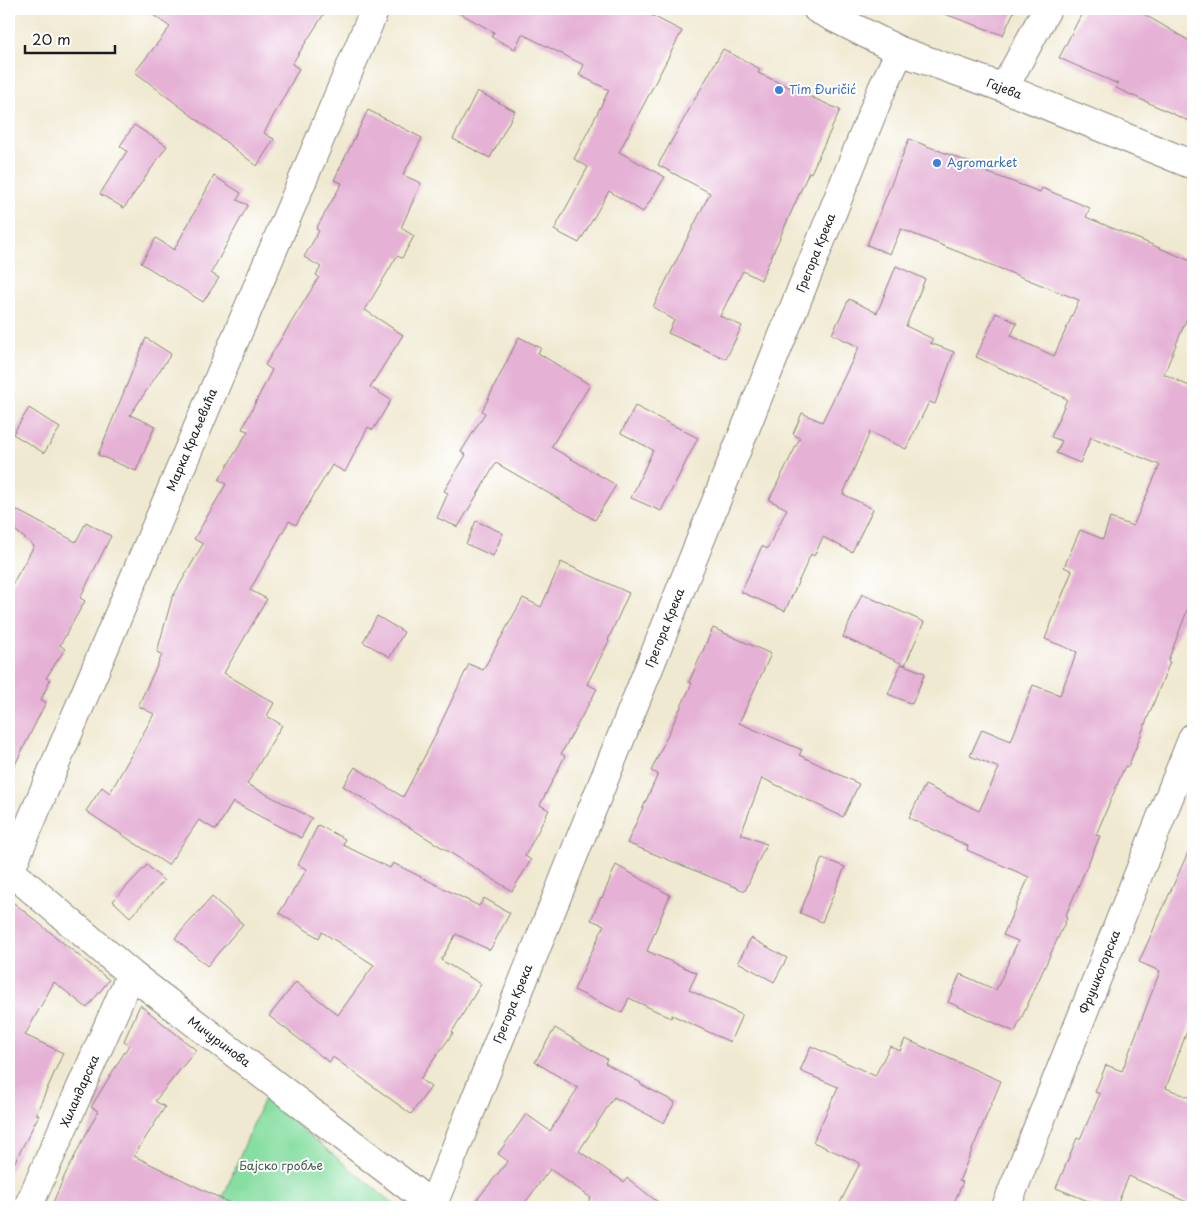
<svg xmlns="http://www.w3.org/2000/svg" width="1202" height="1216" viewBox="0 0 1202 1216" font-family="'Playpen Sans',sans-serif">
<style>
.green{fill:#87dea2;stroke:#527d5f}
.building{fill:#e5b1d5}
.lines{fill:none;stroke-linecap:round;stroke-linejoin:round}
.street-casing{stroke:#868276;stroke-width:30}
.secondary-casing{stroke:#868276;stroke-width:30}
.street{stroke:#fff;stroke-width:28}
.secondary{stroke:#fff;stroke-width:28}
.shop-dot{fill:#3f7fe0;stroke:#fff;stroke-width:2}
.labels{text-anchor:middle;stroke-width:4;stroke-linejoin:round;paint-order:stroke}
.street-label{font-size:12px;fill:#1c1c1c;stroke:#fff}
.shop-label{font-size:12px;fill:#366cbe;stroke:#fff;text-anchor:start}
.park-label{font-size:12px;fill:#41604b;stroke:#fff}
</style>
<rect width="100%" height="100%" fill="#fff"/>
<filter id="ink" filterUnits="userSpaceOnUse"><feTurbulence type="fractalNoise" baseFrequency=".02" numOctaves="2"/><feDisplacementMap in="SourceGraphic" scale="10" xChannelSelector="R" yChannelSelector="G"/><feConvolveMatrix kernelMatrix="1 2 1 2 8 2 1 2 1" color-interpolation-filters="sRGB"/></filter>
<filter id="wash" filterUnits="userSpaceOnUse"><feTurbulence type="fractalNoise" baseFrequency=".0096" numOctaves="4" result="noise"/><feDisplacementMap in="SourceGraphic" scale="20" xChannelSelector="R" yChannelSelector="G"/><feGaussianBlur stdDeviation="1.12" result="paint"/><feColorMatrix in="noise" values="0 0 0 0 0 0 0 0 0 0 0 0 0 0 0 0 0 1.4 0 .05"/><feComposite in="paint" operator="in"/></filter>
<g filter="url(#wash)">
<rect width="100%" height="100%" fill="#f0e9d1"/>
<!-- green -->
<path class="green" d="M264,1098L397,1207H219Z"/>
<g id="blocks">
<!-- building -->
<path class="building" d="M145,9H327L292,64L299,69L264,133L274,139L257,166L135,72L170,27Z
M452,9H639L682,31L619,152L665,177L643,212L609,191L579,243L554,230L588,167L574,159L609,90L579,75L584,65L522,34L515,49L491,37L494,32Z
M940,9H1015L1003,35L939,12Z
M1084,9H1135L1193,43V123L1116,88L1118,84L1059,58Z
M723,49L760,69L758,73L840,110L811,173L809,172L761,280L743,271L720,316L742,326L726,359L668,333L674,320L653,307L710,193L658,165Z
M477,91L515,111L490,158L453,139Z
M368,110L422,138L403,175L421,183L401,228L414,236L402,258L397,256L365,310L403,335L370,387L391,400L373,430L368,427L345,472L332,465L296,525L289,521L250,590L267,599L224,673L274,703L267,716L282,725L247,784L312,818L301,838L233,802L216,830L199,820L168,865L86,811L102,787L110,793L154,714L138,706L162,655L157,652L172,598L203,544L194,539L226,484L219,480L248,431L242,429L272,370L265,365L319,277L316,275L321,267L304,257L319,231L316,229L342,183L334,180Z
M134,125L167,146L124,208L100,194L127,151L120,146Z
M909,139L971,163L970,166L1040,192L1042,188L1090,208L1086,217L1193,262V303L1164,374L1193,388V595L1168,661L1170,662L1128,767L1125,766L1096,835L1100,836L1065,917L1067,918L1015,1032L948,1002L960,974L996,990L1018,941L1003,935L1029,877L967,850L968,846L909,818L925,785L979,811L999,768L970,756L982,729L1011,741L1033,685L1060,695L1077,652L1045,639L1072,571L1064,567L1080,530L1103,539L1110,518L1133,526L1160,465L1091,437L1080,463L1056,453L1062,441L1051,437L1067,399L976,357L996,313L1017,323L1011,336L1054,356L1079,300L901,229L890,254L867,245Z
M214,176L241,193L237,200L248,205L211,273L219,278L203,302L141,263L156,238L174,250Z
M896,266L925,279L906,326L933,339L930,343L954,352L935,404L929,402L906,449L870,432L843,494L873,509L852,552L823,537L814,556L811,554L785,611L741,592L762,546L767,549L787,509L769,500L800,438L793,434L802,413L822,422L859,347L832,334L849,299L877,313Z
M519,337L541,348L538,353L590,385L551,447L616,485L595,520L496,463L458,527L437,518L448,493L444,491L466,455L461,452L485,413L482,411Z
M146,338L171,354L130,415L155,426L136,471L98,455Z
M635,406L698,438L661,511L631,498L653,450L621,433Z
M29,408L60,428L44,453L13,434Z
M9,506L76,542L86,522L111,536L80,598L85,601L60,645L65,649L46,678L50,680L41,700L46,702L9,777V590L34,546L9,525Z
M476,521L503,533L493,556L466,544Z
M561,562L629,593L608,640L609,641L587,684L597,689L561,754L565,756L540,805L549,810L525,856L531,860L512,891L343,786L355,767L403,797L430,746L469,664L483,670L523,598L541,607Z
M862,594L924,622L905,665L843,637Z
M377,616L404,632L390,657L363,642Z
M713,628L771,654L739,723L802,750L799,755L859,784L843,817L762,778L741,834L766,844L745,891L627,843L658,774L651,771L692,683L689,682Z
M901,664L925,673L912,704L888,694Z
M318,825L345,839L343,845L390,868L393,863L479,906L484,898L510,913L490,950L456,934L441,960L481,984L452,1032L453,1033L420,1079L431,1087L411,1114L333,1057L329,1062L269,1016L296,982L338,1015L374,965L322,932L319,938L279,913L307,869L298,865Z
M1193,841V1015L1166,1088L1193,1099V1205L1129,1176L1116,1207H1103L1056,1188L1077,1138L1080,1139L1100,1094L1095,1092L1106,1065L1122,1071L1160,971L1139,962Z
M822,858L845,867L822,922L800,913Z
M147,865L164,881L130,917L113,901Z
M616,865L670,895L647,951L697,973L689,990L742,1015L730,1042L672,1015L671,1018L629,998L622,1013L574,990L604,925L591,920L601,897L602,898Z
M212,897L243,924L207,966L175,938Z
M9,899L109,980L87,1008L54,982L25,1035L63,1053L36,1114L39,1115L9,1173Z
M751,938L787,958L774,982L738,962Z
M140,1005L196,1050L155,1101L165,1107L134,1156L238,1207H51L65,1175L98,1111L91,1107L129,1045L124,1041Z
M555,1028L607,1059L605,1063L641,1083L640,1084L675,1102L664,1123L614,1097L579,1151L624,1182L627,1178L664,1207H584L591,1198L550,1169L522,1207H471L508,1161L498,1154L526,1114L550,1131L578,1088L535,1062Z
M905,1039L1001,1081L959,1181L963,1182L952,1207H838L860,1163L813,1142L838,1087L800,1071L811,1046L875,1076L890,1046L900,1051Z"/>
</g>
</g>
<g filter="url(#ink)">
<use href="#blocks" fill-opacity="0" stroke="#868276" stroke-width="1"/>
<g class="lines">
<defs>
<path id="street" d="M1004,88L1047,9
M9,870L131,974L435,1207
M10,871L375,9
M28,1207L131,974
M432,1207L882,89L900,51
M1006,1207L1193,737"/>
<path id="secondary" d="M817,9L900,51L1004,88L1193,165"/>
</defs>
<!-- street casing -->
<use href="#street" class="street-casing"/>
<!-- secondary casing -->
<use href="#secondary" class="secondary-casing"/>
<!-- street -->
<use href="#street" class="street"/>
<!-- secondary -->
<use href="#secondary" class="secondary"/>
</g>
</g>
<!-- markers -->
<g class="shop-dot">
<circle cx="779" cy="90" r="5"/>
<circle cx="937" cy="163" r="5"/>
</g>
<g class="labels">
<!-- street labels -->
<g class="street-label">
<text transform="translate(1004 89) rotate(21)" y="4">Гајева</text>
<text transform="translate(816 253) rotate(-68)" y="4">Грегора Крека</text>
<text transform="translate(192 440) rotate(-67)" y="4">Марка Краљевића</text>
<text transform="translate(665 628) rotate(-68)" y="4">Грегора Крека</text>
<text transform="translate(1100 972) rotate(-68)" y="4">Фрушкогорска</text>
<text transform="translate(513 1004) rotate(-68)" y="4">Грегора Крека</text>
<text transform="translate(219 1042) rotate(37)" y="4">Мичуринова</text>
<text transform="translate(80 1091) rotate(-66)" y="4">Хиландарска</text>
</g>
<!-- shop labels -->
<g class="shop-label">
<text x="789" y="94">Tim Đuričić</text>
<text x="947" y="167">Agromarket</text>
</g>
<!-- park labels -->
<g class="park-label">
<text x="281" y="1170">Бајско гробље</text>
</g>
</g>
<!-- margin -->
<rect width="1202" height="1216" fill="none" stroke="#fff" stroke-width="30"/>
<!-- scale -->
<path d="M25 45v8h90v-8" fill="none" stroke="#1c1c1c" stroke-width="2.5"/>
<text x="32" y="45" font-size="15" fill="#1c1c1c" stroke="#ffffff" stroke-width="4" paint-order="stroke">20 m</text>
</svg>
